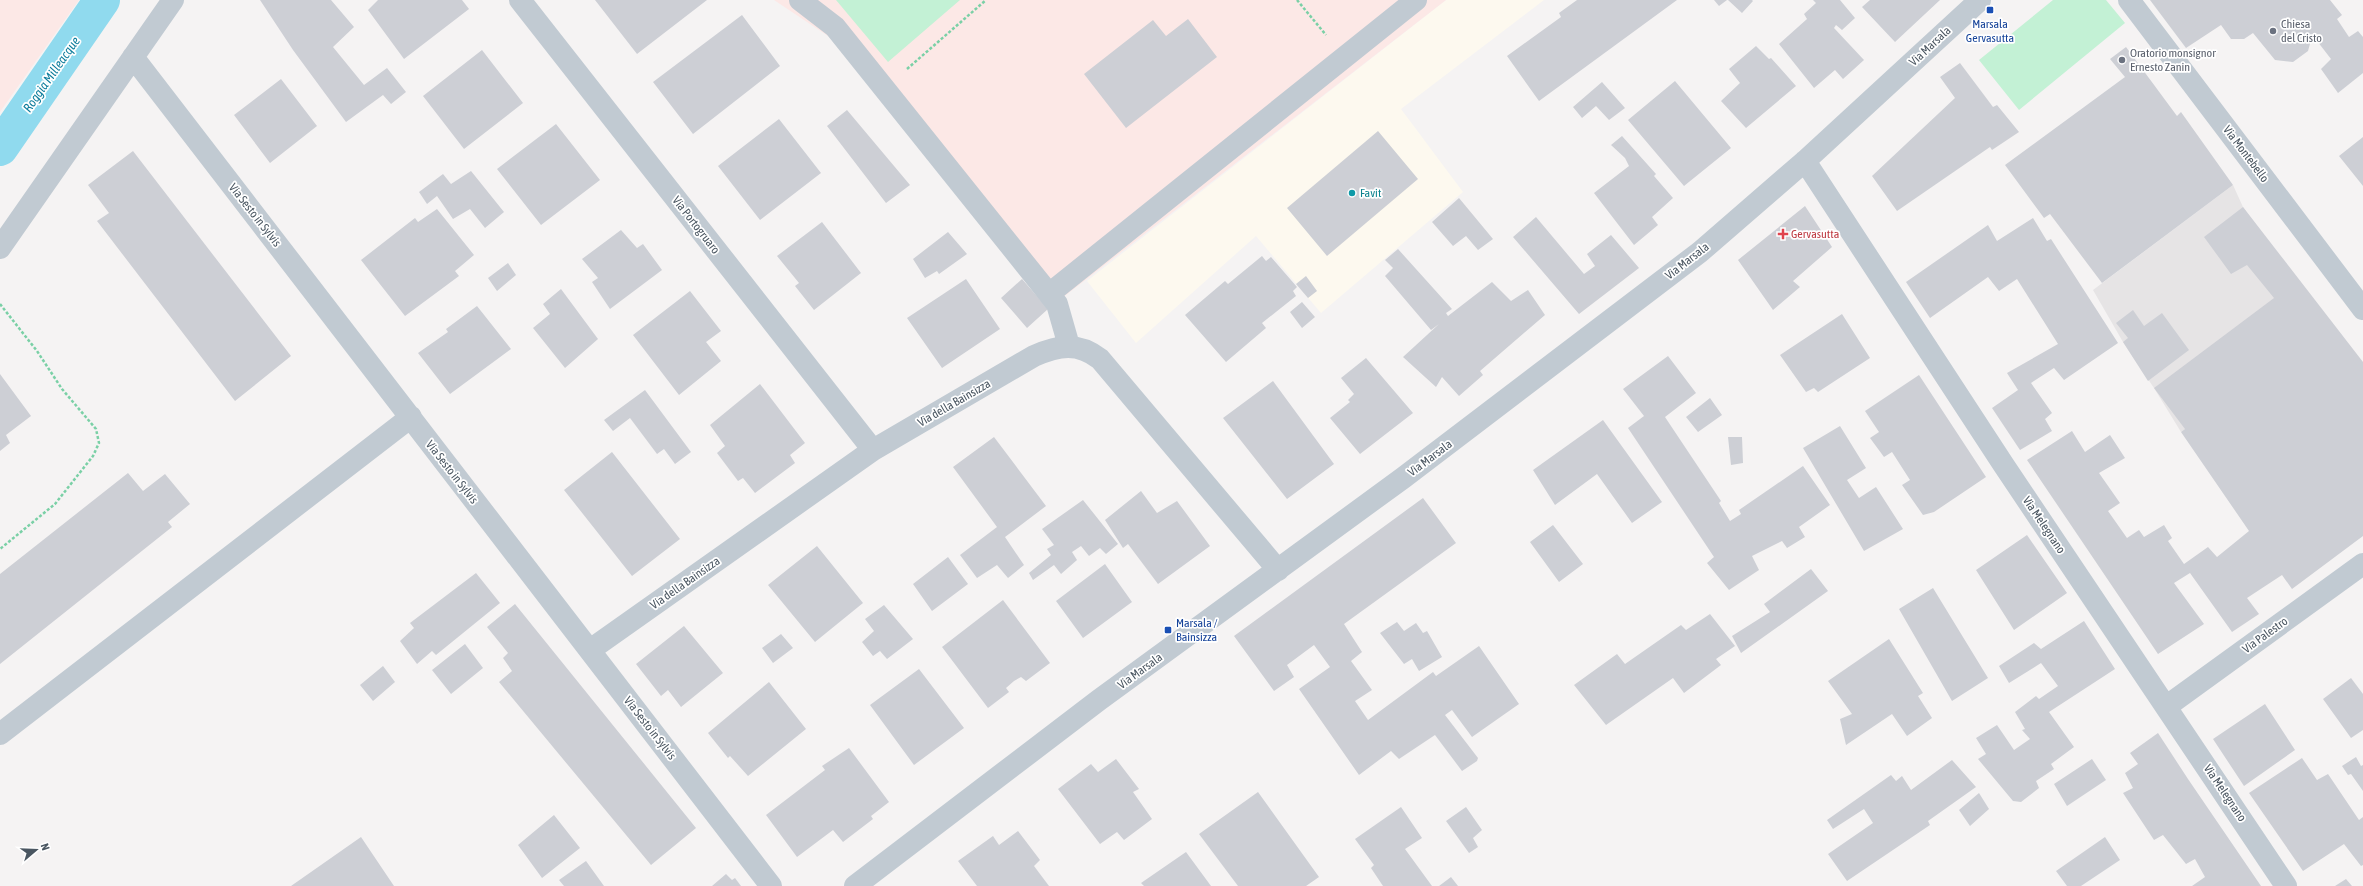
<svg xmlns="http://www.w3.org/2000/svg" width="2363" height="886" viewBox="0 0 2363 886" font-family="'Asap Condensed',sans-serif">
<style>
.commercial{fill:#fdf9ef}
.education{fill:#e6e4e5}
.medical{fill:#fce8e6}
.green{fill:#c3f1d5}
.lines{fill:none;stroke-linecap:round;stroke-linejoin:round}
.canal{stroke:#90daee;stroke-width:36}
.building{fill:#cdcfd5}
.path{stroke:#7ad0a6;stroke-width:2.5;stroke-dasharray:3 2;stroke-linecap:butt}
.minor{stroke:#c1cad2;stroke-width:22}
.transit-dot{fill:#1a4fb4;stroke:#fff;stroke-width:1.5}
.worship-dot{fill:#6b7280;stroke:#fff;stroke-width:1.5}
.culture-dot{fill:#0f9aa8;stroke:#fff;stroke-width:1.5}
.health-dot{fill:#e0444e;stroke:#fff;stroke-width:1.5}
.labels{text-anchor:middle;stroke-width:3.5;stroke-linejoin:round;paint-order:stroke}
.transit-label{font-size:12px;fill:#164399;stroke:#fff}
.worship-label{font-size:12px;fill:#5b616d;stroke:#fff;text-anchor:start}
.street-label{font-size:12px;fill:#4a5661;stroke:#fff}
.culture-label{font-size:12px;fill:#0d838f;stroke:#fff;text-anchor:start}
.health-label{font-size:12px;fill:#be3a42;stroke:#fff;text-anchor:start}
.water-label{font-size:13px;font-style:italic;fill:#0c7c9b;stroke:#fff}
</style>
<rect width="100%" height="100%" fill="#f5f3f3"/>
<!-- commercial -->
<path class="commercial" d="M1446,0H1544L1401,109L1463,192L1321,313L1256,236L1136,343L1087,281Z"/>
<!-- education -->
<path class="education" d="M2233,185L2243,207L2300,284L2185,429L2181,432L2154,388L2123,342L2093,290Z"/>
<!-- medical -->
<path class="medical" d="M0,0H79L0,112Z
M774,0H1446L1048,309L831,38Z"/>
<!-- green -->
<path class="green" d="M836,0H960L888,62Z
M2053,0H2106L2125,23L2019,110L1979,60Z"/>
<g class="lines">
<!-- canal -->
<path class="canal" d="M0,148L102,0"/>
</g>
<!-- building -->
<path class="building" d="M260,0H331L354,27L333,47L364,85L387,68L406,92L391,104L383,95L346,122L293,50Z
M378,0H462L469,9L404,59L368,10Z
M595,0H707L637,54Z
M1577,0H1677L1539,101L1507,56L1561,17L1559,13Z
M1714,0H1727L1719,6Z
M1728,0H1752L1753,1L1742,13Z
M1813,0H1840L1855,18L1842,30L1836,25L1834,28L1864,60L1843,79L1835,70L1814,88L1779,44L1807,19L1804,14L1816,3Z
M1870,0H1940L1895,42L1862,7Z
M2150,0H2330L2342,15L2337,19L2349,37L2358,31L2363,37V73L2338,93L2321,69L2331,59L2314,37L2311,40L2308,51L2293,62L2275,60L2253,33L2244,39H2231L2221,25L2186,48Z
M742,15L780,66L693,134L653,82Z
M1188,19L1217,57L1126,128L1084,74L1153,20L1166,36Z
M1756,46L1769,59L1771,58L1796,86L1746,128L1721,101L1740,83L1729,69Z
M2126,47L2177,116L2181,112L2233,185L2102,283L2050,214L2044,218L2005,165L2125,77L2110,59Z
M482,50L523,103L464,149L423,96Z
M1960,63L1993,107L1997,105L2019,132L1992,150L1990,147L1897,211L1872,176L1955,98L1940,77Z
M281,79L317,126L270,163L234,115Z
M1675,81L1731,148L1684,186L1628,120Z
M1602,82L1625,108L1609,120L1596,106L1582,118L1573,107Z
M847,110L910,185L886,203L827,126Z
M779,119L821,173L760,220L718,166Z
M556,124L600,180L541,225L497,169Z
M1378,131L1418,179L1327,256L1287,208Z
M1622,136L1656,174L1654,176L1673,198L1652,217L1658,225L1634,245L1594,193L1629,166L1625,158L1611,145Z
M2363,137V186L2339,156Z
M133,151L291,356L235,401L97,221L109,213L88,185Z
M471,171L504,212L485,228L470,209L453,219L437,196L427,204L419,192L443,174L451,184Z
M1459,198L1493,239L1478,250L1466,236L1453,246L1432,222Z
M1805,206L1832,247L1793,281L1800,287L1773,310L1738,260Z
M2243,207L2363,362V536L2292,589L2282,575L2247,598L2259,614L2232,632L2190,573L2174,583L2204,624L2158,654L2027,460L2072,431L2085,452L2110,435L2125,458L2099,473L2120,503L2108,511L2127,538L2139,530L2144,537L2164,525L2172,538L2168,541L2184,564L2208,547L2217,557L2249,531L2181,432L2185,429L2154,388L2274,298L2247,265L2231,274L2204,237Z
M437,209L474,255L455,271L459,276L405,316L361,260L415,218L418,222Z
M1536,217L1584,274L1595,266L1587,254L1611,235L1639,268L1579,314L1513,237Z
M2033,218L2047,241L2051,239L2118,343L2064,380L2054,368L2031,383L2052,413L2045,419L2052,431L2020,450L1992,408L2018,390L2007,373L2058,344L2017,279L1999,291L1988,277L1930,318L1906,282L1988,225L1997,241Z
M822,222L861,273L814,310L795,286L799,283L777,256Z
M621,230L637,248L643,244L662,270L610,309L592,282L598,278L582,259Z
M948,232L967,254L939,274L937,271L925,278L913,259Z
M1398,249L1452,309L1446,313L1448,316L1492,282L1511,301L1528,290L1545,315L1480,371L1483,375L1459,396L1442,377L1436,387L1403,357L1439,324L1431,330L1385,276L1393,268L1385,260Z
M1262,256L1266,261L1271,257L1297,287L1293,291L1296,296L1262,323L1266,328L1226,362L1185,315L1225,281L1228,284Z
M508,263L516,275L497,291L488,278Z
M1306,276L1317,291L1308,298L1296,284Z
M966,279L1000,329L942,368L907,318Z
M1022,279L1048,309L1027,328L1001,298Z
M561,289L598,339L565,368L533,328L550,314L543,304Z
M690,291L721,331L706,342L721,361L679,395L633,335Z
M1302,302L1315,317L1302,328L1290,312Z
M477,306L511,349L450,394L418,353L448,332L446,329Z
M2133,310L2144,326L2162,313L2189,350L2148,381L2123,342L2128,338L2116,323Z
M1842,314L1870,358L1818,392L1814,388L1806,392L1780,355Z
M1668,356L1696,393L1665,417L1721,501L1719,503L1730,521L1741,514L1739,510L1803,466L1830,505L1799,527L1805,537L1787,548L1782,541L1752,556L1759,570L1729,590L1707,563L1714,557L1628,428L1644,416L1623,389Z
M1366,358L1413,413L1360,454L1330,418L1350,402L1348,400L1354,394L1341,378Z
M0,374L31,416L6,435L10,443L0,451Z
M1919,375L1986,477L1934,512L1923,515L1902,485L1910,480L1892,452L1884,457L1870,438L1879,432L1865,411Z
M1273,381L1334,464L1287,499L1223,418Z
M760,384L805,443L790,455L795,463L755,493L743,478L738,481L717,453L725,446L710,425Z
M645,390L691,452L675,464L664,449L657,454L630,418L613,431L604,420Z
M1710,398L1722,415L1698,432L1686,417Z
M1603,420L1662,502L1632,523L1597,474L1555,505L1533,470Z
M1840,426L1866,468L1847,480L1859,498L1876,487L1903,529L1864,551L1803,448Z
M994,437L1046,506L1005,537L1024,565L1008,578L997,565L977,578L960,555L997,527L953,467Z
M1728,437H1742L1743,463L1731,465Z
M612,452L680,539L632,576L564,490Z
M128,473L143,491L165,474L190,504L168,522L172,527L0,664V574Z
M1141,491L1157,513L1177,501L1210,546L1158,584L1128,544L1123,548L1105,520Z
M1423,498L1456,543L1344,624L1362,652L1351,661L1372,690L1355,701L1368,720L1433,672L1436,676L1479,646L1519,704L1472,737L1452,710L1445,715L1478,758L1477,761L1462,771L1435,735L1399,759L1391,751L1359,775L1299,689L1330,667L1314,645L1287,665L1294,677L1274,691L1234,636Z
M1083,500L1118,544L1106,554L1100,548L1089,556L1081,546L1072,552L1077,560L1061,574L1054,565L1033,580L1029,573L1051,555L1047,549L1054,545L1042,529Z
M1553,525L1583,564L1559,582L1530,542Z
M2027,535L2067,593L2014,630L1976,570Z
M817,546L863,603L815,642L768,585Z
M948,557L968,584L932,611L913,584Z
M1105,564L1132,602L1083,638L1056,601Z
M1811,569L1828,591L1741,653L1732,636L1770,612L1764,604Z
M476,573L500,603L436,655L432,651L417,664L400,641L414,628L410,623Z
M1933,588L1988,678L1952,701L1899,609Z
M1003,600L1050,663L1026,681L1021,677L1014,681L1006,688L1009,692L988,708L942,647Z
M515,604L696,828L651,865L499,682L512,671L503,658L508,653L487,627Z
M884,605L913,639L887,659L880,651L873,656L862,642L874,631L865,619Z
M1710,614L1735,646L1716,659L1721,665L1684,693L1673,678L1606,725L1574,685L1617,654L1625,664L1681,625L1686,630Z
M2084,621L2115,669L2049,712L2074,747L2051,764L2054,769L2036,781L2039,788L2021,802L2013,801L1978,759L1986,754L1976,738L1997,725L2014,750L2030,739L2022,730L2025,729L2015,712L2036,696L2039,699L2058,686L2041,663L2009,683L1999,666L2034,643L2041,649Z
M1397,622L1404,631L1416,623L1423,633L1427,631L1442,657L1419,671L1412,659L1404,664L1380,633Z
M684,626L723,673L681,707L668,690L661,696L636,664Z
M781,634L793,648L773,663L762,648Z
M1889,639L1923,693L1918,696L1932,718L1907,736L1892,714L1846,745L1840,719L1852,714L1828,681Z
M465,644L483,668L451,694L432,670Z
M383,666L395,682L373,701L360,685Z
M919,669L964,728L914,765L870,705Z
M2351,678L2363,694V730L2351,738L2323,699Z
M769,682L806,729L748,776L730,756L728,758L708,733Z
M2265,704L2295,750L2244,786L2213,739Z
M2158,733L2188,779L2261,886H2192L2205,877L2195,859L2186,864L2163,835L2154,840L2123,793L2133,788L2125,773L2138,764L2130,753Z
M849,748L889,802L871,816L873,819L843,842L833,830L797,857L766,815L825,770L822,766Z
M2356,757L2361,766L2363,765V791L2351,774L2348,775L2342,766Z
M2302,758L2317,780L2328,774L2359,820L2363,817V865L2361,866L2344,844L2303,871L2249,793Z
M1116,759L1139,789L1133,792L1152,819L1124,840L1117,832L1100,844L1058,789L1091,764L1098,772Z
M2092,759L2106,780L2067,806L2054,784Z
M1952,760L1976,787L1928,821L1930,825L1847,881L1828,854L1873,823L1864,809L1833,829L1827,820L1891,775L1896,781L1902,776L1911,790Z
M1258,792L1319,877L1306,886H1238L1199,834Z
M1979,793L1989,809L1970,826L1959,810Z
M1401,807L1422,838L1405,849L1432,886H1383L1371,868L1374,865L1355,839Z
M1466,807L1482,830L1473,838L1478,847L1469,853L1446,821Z
M554,815L580,848L542,878L518,845Z
M1018,831L1040,860L1034,866L1049,886H977L958,861L993,836L999,845Z
M361,837L394,886H291Z
M2105,837L2120,860L2081,886H2067L2056,871Z
M1186,852L1211,886H1144L1141,883Z
M586,861L604,886H564L559,880Z
M726,874L732,880L735,878L741,886H712Z
M1451,877L1458,886H1439Z
M2346,879L2352,886H2335Z"/>
<g class="lines">
<!-- path -->
<path class="path" d="M1297,0L1326,35
M907,69L986,0
M0,304L37,351L62,389L96,429L99,443L93,456L55,504L0,549"/>
<!-- minor -->
<path class="minor" d="M520,0L873,450
M800,0L835,27L1057,304L1069,346
M2129,0L2363,309
M133,57L771,886
M1805,161L2003,464L2286,886
M0,248L173,0
M1049,294L1416,0
M590,650L873,450L1034,356C1059,345 1078,342 1100,359L1278,570
M2167,706L2363,564
M0,734L411,417
M855,886L1099,700L1403,478L1700,252L1805,161L1980,0"/>
</g>
<!-- markers -->
<g class="transit-dot">
<rect x="1986" y="6" width="8" height="8" rx="2"/>
<rect x="1164" y="626" width="8" height="8" rx="2"/>
</g>
<g class="worship-dot">
<circle cx="2273" cy="31" r="4"/>
<circle cx="2122" cy="60" r="4"/>
</g>
<circle class="culture-dot" cx="1352" cy="193" r="4"/>
<path class="health-dot" d="M1781 228h4v4h4v4h-4v4h-4v-4h-4v-4h4z"/>
<g class="labels">
<!-- transit labels -->
<g class="transit-label">
<text x="1990" y="28">Marsala<tspan x="1990" dy="14">Gervasutta</tspan></text>
<text x="1176" y="627" text-anchor="start">Marsala /<tspan x="1176" dy="14">Bainsizza</tspan></text>
</g>
<!-- worship labels -->
<g class="worship-label">
<text x="2281" y="28">Chiesa<tspan x="2281" dy="14">del Cristo</tspan></text>
<text x="2130" y="57">Oratorio monsignor<tspan x="2130" dy="14">Ernesto Zanin</tspan></text>
</g>
<!-- street labels -->
<g class="street-label">
<text transform="translate(1930 46) rotate(-43)" y="4">Via Marsala</text>
<text transform="translate(2246 154) rotate(53)" y="4">Via Montebello</text>
<text transform="translate(255 215) rotate(52)" y="4">Via Sesto in Sylvis</text>
<text transform="translate(696 225) rotate(52)" y="4">Via Portogruaro</text>
<text transform="translate(1687 261) rotate(-38)" y="4">Via Marsala</text>
<text transform="translate(954 403) rotate(-30)" y="4">Via della Bainsizza</text>
<text transform="translate(1430 458) rotate(-37)" y="4">Via Marsala</text>
<text transform="translate(452 472) rotate(52)" y="4">Via Sesto in Sylvis</text>
<text transform="translate(2044 525) rotate(56)" y="4">Via Melegnano</text>
<text transform="translate(685 583) rotate(-35)" y="4">Via della Bainsizza</text>
<text transform="translate(2265 635) rotate(-36)" y="4">Via Palestro</text>
<text transform="translate(1140 671) rotate(-36)" y="4">Via Marsala</text>
<text transform="translate(650 728) rotate(52)" y="4">Via Sesto in Sylvis</text>
<text transform="translate(2225 793) rotate(56)" y="4">Via Melegnano</text>
</g>
<!-- culture labels -->
<g class="culture-label">
<text x="1360" y="197">Favit</text>
</g>
<!-- health labels -->
<g class="health-label">
<text x="1791" y="238">Gervasutta</text>
</g>
<!-- water labels -->
<g class="water-label">
<text transform="translate(51 74) rotate(-55)" y="5">Roggia Milleacque</text>
</g>
</g>
<!-- north arrow -->
<g transform="translate(36 850) rotate(71)" stroke="#ffffff" stroke-width="3" paint-order="stroke">
<path d="M0-3L7 15L0 10L-7 15Z" fill="#4a5661"/>
<text y="-6" font-size="11" font-weight="bold" text-anchor="middle" fill="#4a5661">N</text>
</g>
</svg>
